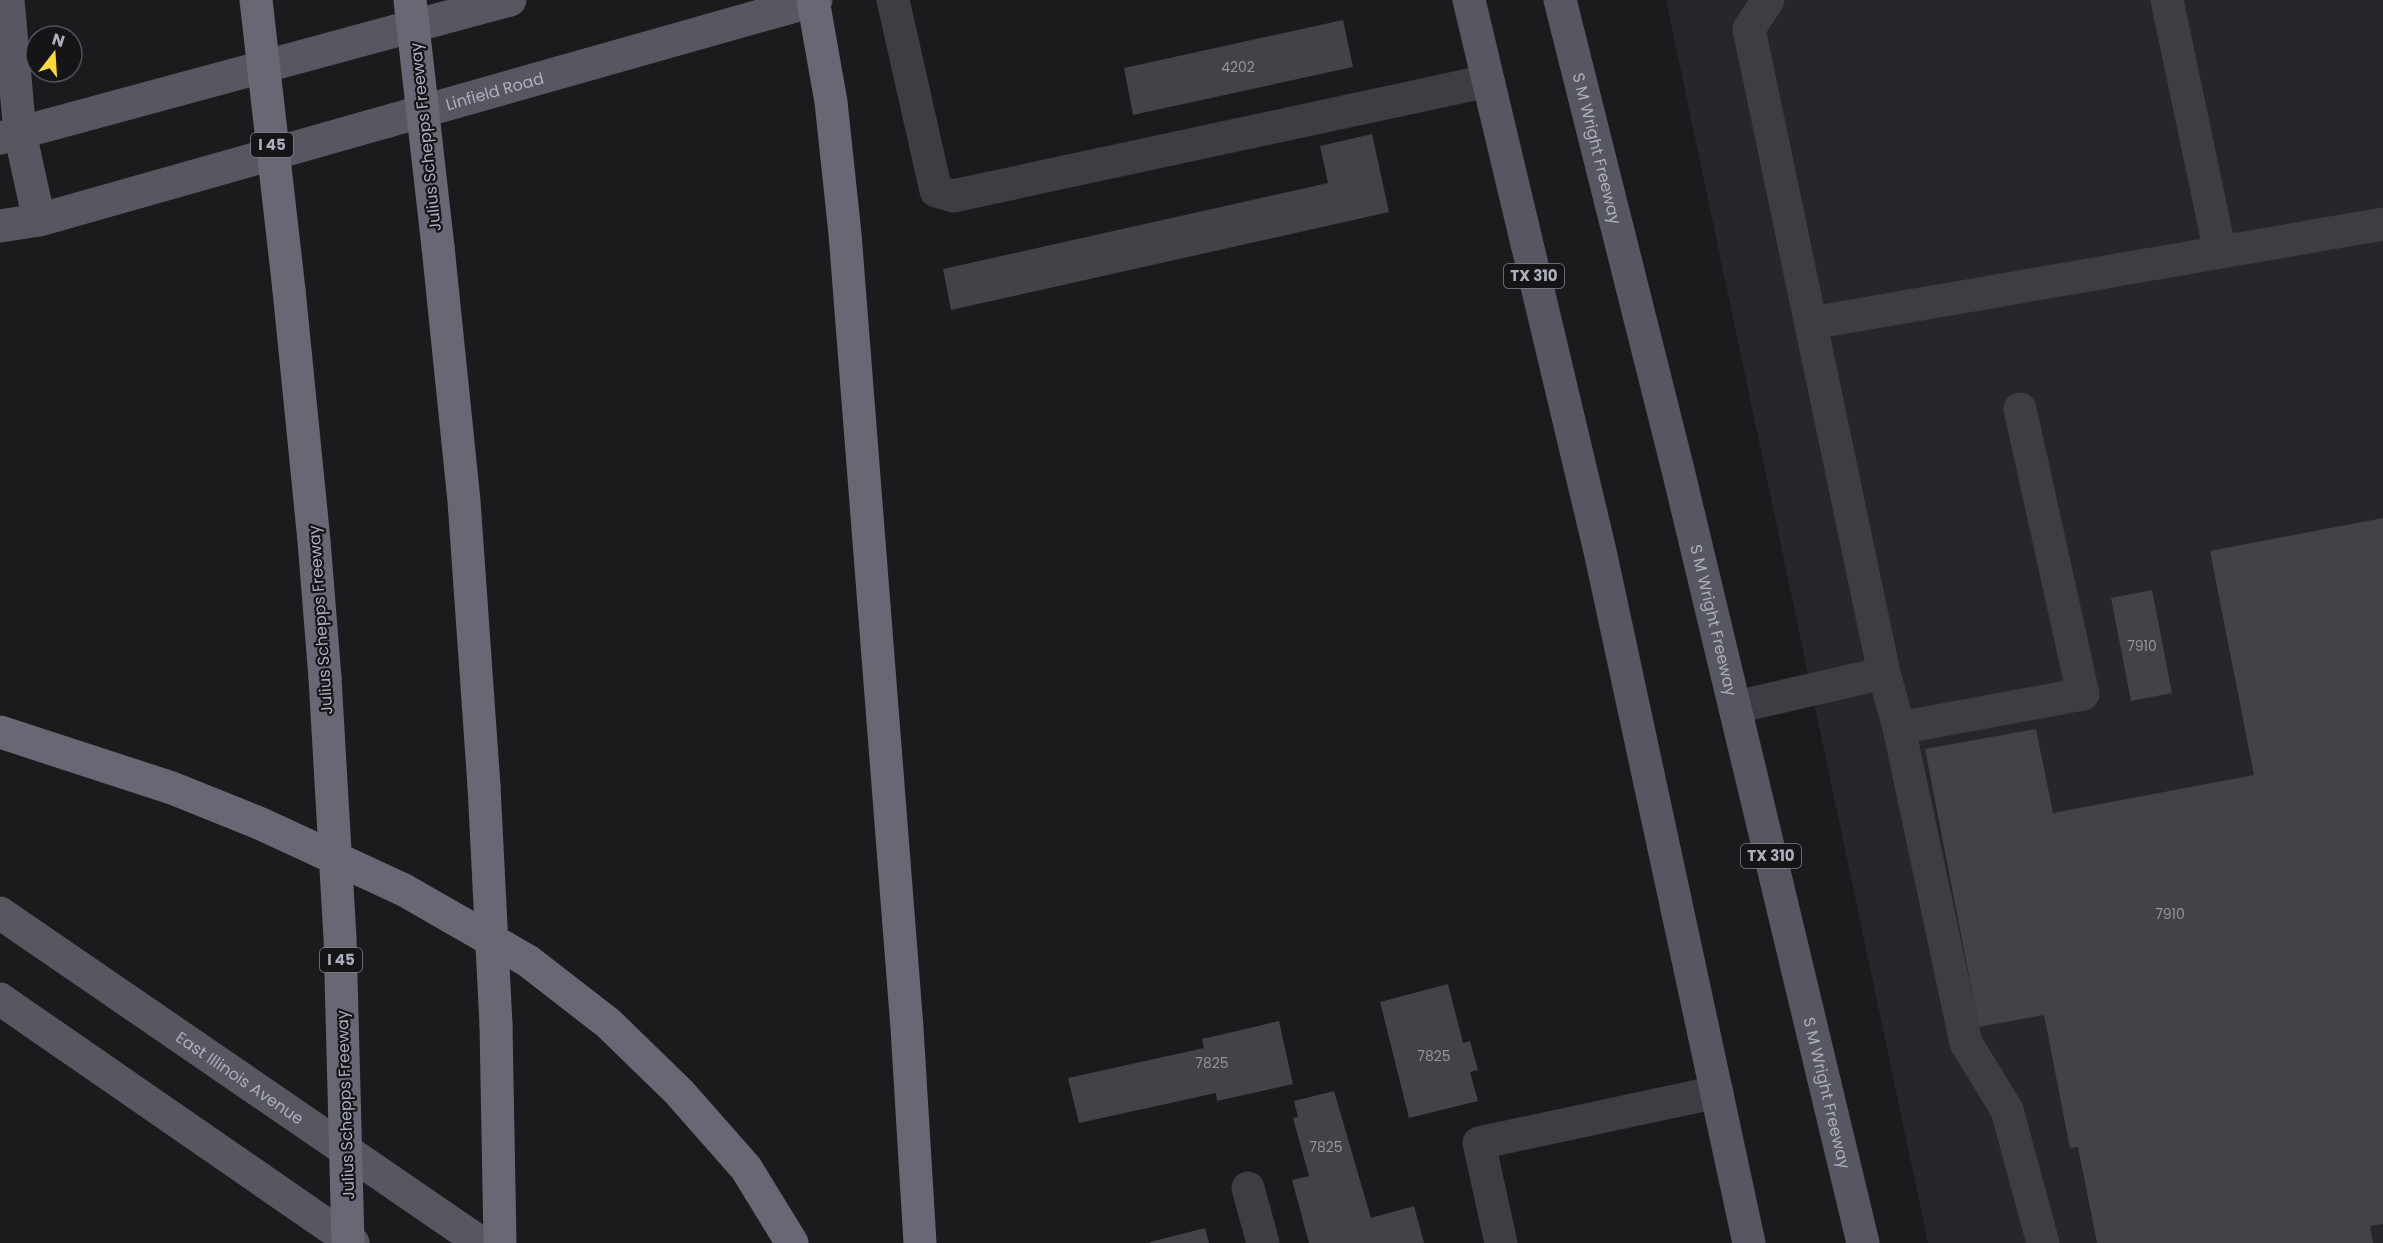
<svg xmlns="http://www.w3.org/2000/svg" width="2383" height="1243" viewBox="0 0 2383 1243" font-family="Poppins,sans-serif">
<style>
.built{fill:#27262a}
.building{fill:#424247}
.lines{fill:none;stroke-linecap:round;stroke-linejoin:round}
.minor{stroke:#3d3d44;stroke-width:33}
.major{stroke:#575761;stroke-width:33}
.highway{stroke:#676873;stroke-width:33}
.highway-bridge{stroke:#676873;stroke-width:33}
.labels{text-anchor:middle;stroke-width:4.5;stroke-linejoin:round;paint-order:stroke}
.number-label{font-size:14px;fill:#9294a0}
.shield{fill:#151518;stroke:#7f818c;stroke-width:1.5}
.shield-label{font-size:15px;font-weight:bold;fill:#acafbd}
.street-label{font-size:16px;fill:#acafbd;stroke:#151518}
</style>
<rect width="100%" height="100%" fill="#1b1a1d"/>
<!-- built -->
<path class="built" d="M1666,0H2383V1243H1928Z"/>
<!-- building -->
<path class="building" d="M1343,20L1353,67L1133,115L1124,68Z
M1372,134L1389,212L951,310L943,269L1328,183L1320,146Z
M2383,518V1224L2370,1226L2373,1243H2097L2078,1147L2070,1148L2044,1015L1979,1027L1925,749L2036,729L2053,813L2254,775L2210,551Z
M2152,590L2172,693L2131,701L2111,598Z
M1448,984L1463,1043L1470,1041L1478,1070L1470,1072L1478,1101L1409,1118L1380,1002Z
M1279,1021L1293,1084L1217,1101L1216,1093L1079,1123L1068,1078L1204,1048L1202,1039Z
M1334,1091L1371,1218L1414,1206L1424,1243H1309L1292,1180L1309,1176L1293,1118L1298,1117L1294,1101Z
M1205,1228L1209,1243H1150V1242Z"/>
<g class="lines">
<!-- minor -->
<path class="minor" d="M893,0L936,191L953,196L1488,81
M1768,0L1749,29L1884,673
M2167,0L2220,252
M1811,323L2383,224
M1736,707L1884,673L1899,728L2083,694L2020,409
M1899,728L1966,1043L2007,1110L2043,1243
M1248,1188L1263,1243
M1501,1243L1479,1143L1717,1092"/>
<!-- major -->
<g class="major">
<path d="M8,0L20,133L39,220"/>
<path d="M1469,0L1600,551L1749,1243"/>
<path id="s1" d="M1560,0L1678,470L1863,1243"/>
<path d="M0,138L510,0"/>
<path id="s2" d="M0,226L39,220L816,0"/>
<path id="s3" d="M0,913L481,1243"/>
<path d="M0,999L353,1243"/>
</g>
<!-- highway -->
<path class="highway" d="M813,0L831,102L845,234L907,1028L920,1243
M438,247L464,501L484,786
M289,290L314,541L325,678
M0,732L172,788L259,823L404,890L528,961L608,1023L679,1092L746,1168L792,1243
M496,1025L500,1243"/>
<!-- highway-bridge -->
<path class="highway-bridge" d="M256,0L289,290
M410,0L438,247
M325,678L340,938L348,1243
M484,786L496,1025"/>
</g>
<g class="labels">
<!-- number labels -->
<g class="number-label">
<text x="1238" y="72">4202</text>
<text x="2142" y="651">7910</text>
<text x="2170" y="919">7910</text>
<text x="1434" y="1061">7825</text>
<text x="1212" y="1068">7825</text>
<text x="1326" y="1152">7825</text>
</g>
<!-- shield labels -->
<g class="shield">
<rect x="251" y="133" width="42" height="24" rx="4.5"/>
<rect x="1504" y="264" width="60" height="24" rx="4.5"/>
<rect x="1741" y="844" width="60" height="24" rx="4.5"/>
<rect x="320" y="948" width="42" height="24" rx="4.5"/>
</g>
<g class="shield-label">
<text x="272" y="150">I 45</text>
<text x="1534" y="281">TX 310</text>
<text x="1771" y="861">TX 310</text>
<text x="341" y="965">I 45</text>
</g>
<!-- street labels -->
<g class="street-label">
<text dy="6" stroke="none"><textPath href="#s2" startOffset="513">Linfield Road</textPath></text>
<text transform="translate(425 137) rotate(-96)" y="6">Julius Schepps Freeway</text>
<text dy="6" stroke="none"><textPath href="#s1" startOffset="153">S M Wright Freeway</textPath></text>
<text transform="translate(320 620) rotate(-94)" y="6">Julius Schepps Freeway</text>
<text dy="6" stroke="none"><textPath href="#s1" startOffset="639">S M Wright Freeway</textPath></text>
<text dy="6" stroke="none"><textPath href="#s3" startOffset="291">East Illinois Avenue</textPath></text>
<text dy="6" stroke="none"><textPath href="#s1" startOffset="1125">S M Wright Freeway</textPath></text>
<text transform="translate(345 1105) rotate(-92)" y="6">Julius Schepps Freeway</text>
</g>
</g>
<!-- north arrow -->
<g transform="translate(54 54) rotate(17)"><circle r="28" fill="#151518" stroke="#51535a" stroke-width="1.5"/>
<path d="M0-4.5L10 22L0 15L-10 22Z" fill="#fad835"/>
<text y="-9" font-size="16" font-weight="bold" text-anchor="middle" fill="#acafbd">N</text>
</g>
</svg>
